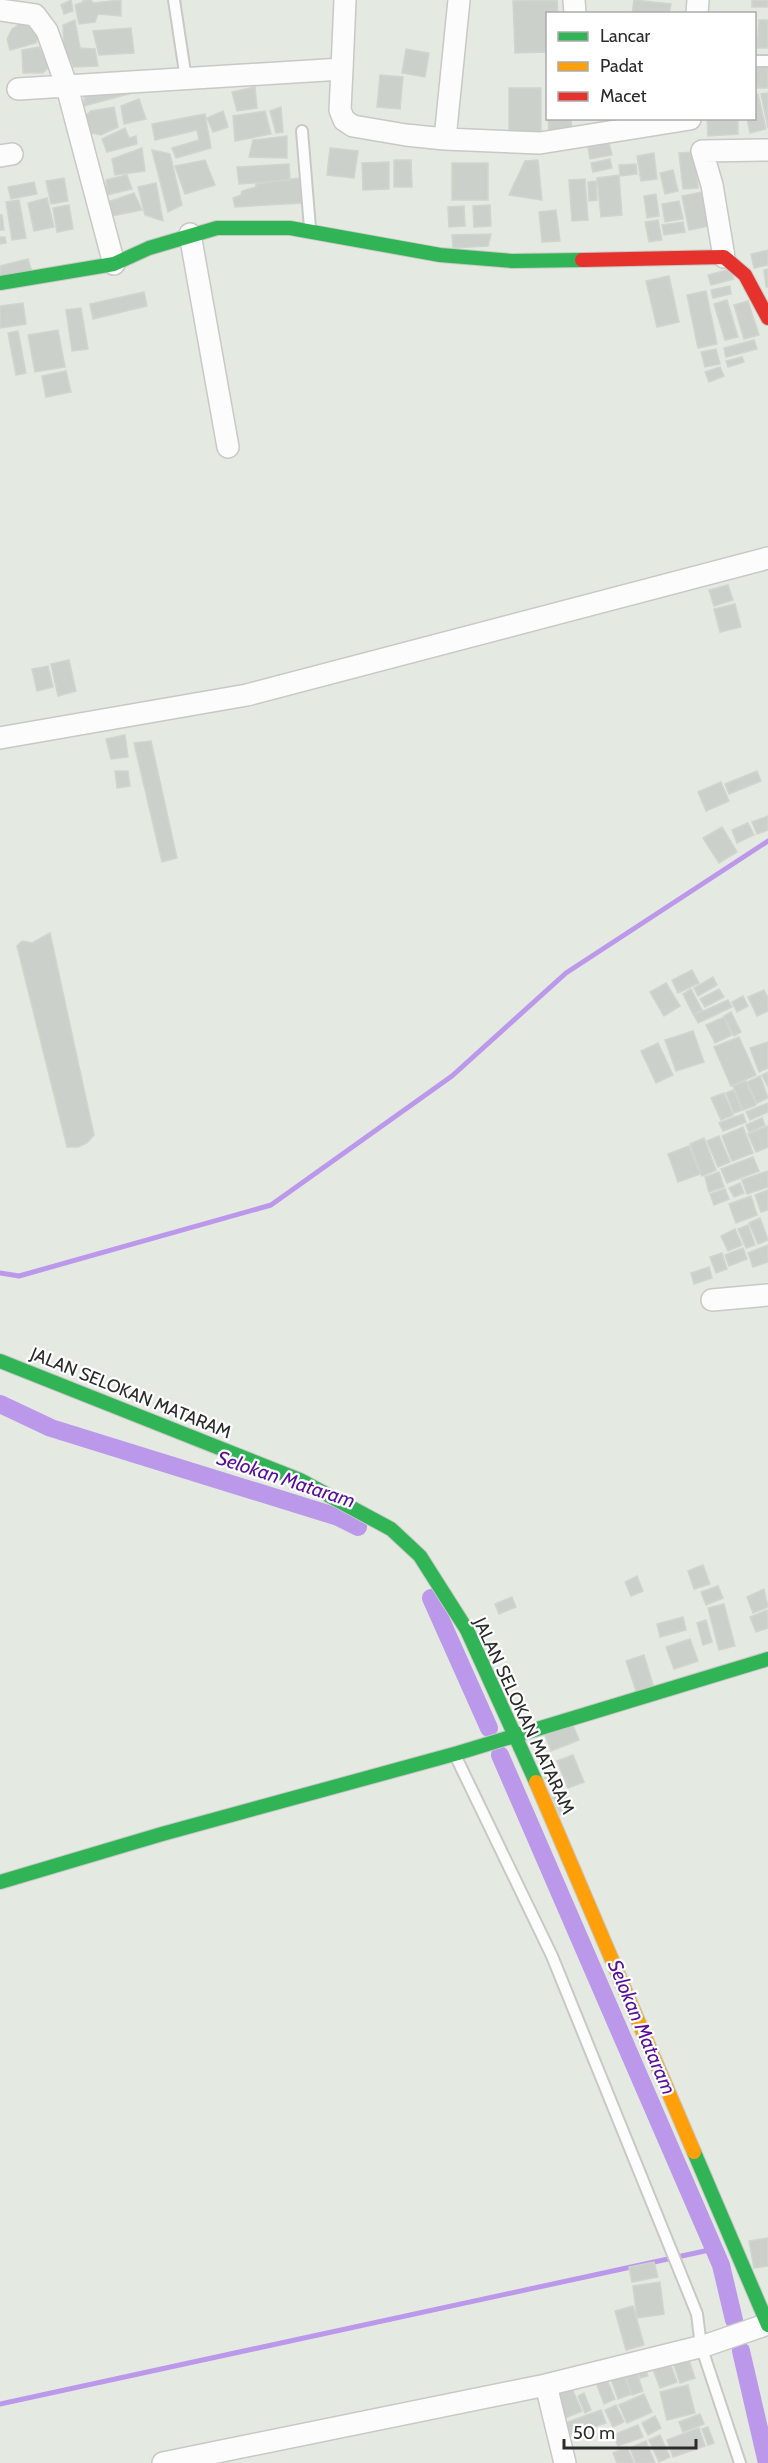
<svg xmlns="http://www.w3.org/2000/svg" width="768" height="2463" viewBox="0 0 768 2463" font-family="Cabin,sans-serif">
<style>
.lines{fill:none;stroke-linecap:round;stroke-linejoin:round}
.stream{stroke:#bb98ea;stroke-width:5}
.canal{stroke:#bb98ea;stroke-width:18}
.building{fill:#ccd0cb;stroke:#d0d5ce;stroke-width:1.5}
.lane-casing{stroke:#c8c8c7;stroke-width:14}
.street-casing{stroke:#c8c8c7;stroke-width:24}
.fast-casing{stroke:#c8c8c7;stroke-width:16}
.slow-casing{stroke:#c8c8c7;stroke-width:16}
.jam-casing{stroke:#c8c8c7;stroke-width:16}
.lane{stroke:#fbfcfb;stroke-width:10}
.street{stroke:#fbfcfb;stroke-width:21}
.fast{stroke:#30b455;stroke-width:14}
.slow{stroke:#ff9f0a;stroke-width:14}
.jam{stroke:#e5322d;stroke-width:14}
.labels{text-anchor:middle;stroke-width:4.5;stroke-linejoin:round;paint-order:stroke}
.street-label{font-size:18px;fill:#2c2c2c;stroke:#fff}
.water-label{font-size:20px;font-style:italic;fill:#58109c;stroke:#fff}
</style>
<rect width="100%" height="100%" fill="#e4eae2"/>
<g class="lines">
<!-- stream -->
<path class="stream" d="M0,1273L19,1276L271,1205L452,1076L566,973L768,841
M0,2404L714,2249"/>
<!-- canal -->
<path class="canal" d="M0,1404L51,1428L338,1517L358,1527
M431,1598L489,1728
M500,1755L721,2265L734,2320
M741,2351L767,2463"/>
</g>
<!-- building -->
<path class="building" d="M71,0L73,11L64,14L61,5Z
M83,0H91L93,3L121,0V16L98,14L95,22L79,24L75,5L83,2Z
M557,0L558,14H548V52L515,53L513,1Z
M634,0L671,4L669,14H632Z
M752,0H768V7H752Z
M75,20L80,48L95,49L98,66L73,67L71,60L64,58L63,25Z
M759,20H768V48H757Z
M21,23L30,27L39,34L36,43L10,50L7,39L12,29Z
M131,28L134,53L99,55L93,31Z
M39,47L49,67L43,73H23L22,50Z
M406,49L429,53L425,77L402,73Z
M768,64V88H757L756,65Z
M380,75L403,77L400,109L377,107Z
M255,87L257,108L237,111L232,92Z
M509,88H541V134L509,133Z
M85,90L136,92L84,106Z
M768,93V128L761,94Z
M758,94L766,129L750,133L747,118H754V95Z
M139,99L146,119L124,124L121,106Z
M114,107L118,127L101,135L86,132V115L91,111Z
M281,107L283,132L276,133L270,111Z
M223,111L228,127L213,132L207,118Z
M265,111L271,134L235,141L233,116Z
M205,114L211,148L176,158L172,148L199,140L197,130L155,140L152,124Z
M548,118H571L572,133L549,135Z
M707,118H738V134L708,136Z
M125,128L129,138L136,136L137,144L107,152L102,139Z
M287,136V158L249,157L253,140Z
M609,143L612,155L590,159L588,147Z
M142,148L145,171L115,175L112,159Z
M330,148L358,151L354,178L327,175Z
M152,150L170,154L182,205L168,212Z
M695,152L698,188L683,189L679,153Z
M654,153L657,179L641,181L637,156Z
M610,159L612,168L593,172L591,163Z
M205,160L215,185L185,194L175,166Z
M394,160H411L412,187H394Z
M538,160L542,200L509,195L525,161Z
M389,162V189L363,190L362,163Z
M452,163H488V200H452Z
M289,164L290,180L239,184L237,167Z
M636,164L637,174L620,176L619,165Z
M673,170L678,191L665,194L660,173Z
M127,175L132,189L107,195L106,180Z
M619,175L622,215L601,217L597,178Z
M64,178L68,201L51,204L46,181Z
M299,178L302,203L235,207L233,198L241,195L242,191L256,187V184Z
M585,179L588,220L572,221L569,180Z
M596,181L597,200L589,201L588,182Z
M34,182L37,194L11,199L8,187Z
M156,183L163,221L145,215L138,187Z
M702,192L709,226L689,230L682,196Z
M134,193L142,210L112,216L105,203Z
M656,194L659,216L647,218L644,196Z
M47,198L54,227L34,231L28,203Z
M19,200L26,238L12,240L6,202Z
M679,201L683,219L665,222L662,204Z
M69,205L73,229L57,232L53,208Z
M490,205L491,226L474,227L473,206Z
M464,206L465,226L449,227L448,207Z
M556,210L560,241L542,242L539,212Z
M0,215H2L4,230H0Z
M658,220L662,240L649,242L645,222Z
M683,222L685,232L664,235L662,225Z
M491,234L488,246L453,248L452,235Z
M0,237H5L6,243L0,244Z
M768,250V265L754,268L751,254Z
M28,259L32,272L0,280V266Z
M731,269L734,279L711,285L708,275Z
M768,269V287H766L764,270Z
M669,276L679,322L657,327L646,281Z
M730,286L731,294L713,298L711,290Z
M706,291L717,344L698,348L687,295Z
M144,292L147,306L93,319L90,304Z
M727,300L738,337L725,340L714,304Z
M748,301L759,335L744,339L734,305Z
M23,303L26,324L0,328V306Z
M81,308L88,349L72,351L66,310Z
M58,330L65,367L35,372L28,335Z
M18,331L26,373L16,375L8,333Z
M754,340L757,349L726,357L724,348Z
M716,349L720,364L705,367L701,352Z
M742,357L744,362L728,367L726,361Z
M720,367L724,376L709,382L705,372Z
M66,371L71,392L46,397L42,376Z
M728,585L733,600L714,606L709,590Z
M735,604L741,627L720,632L714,609Z
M69,660L76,691L58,696L51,664Z
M48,666L53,687L37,691L32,669Z
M125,735L128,757L111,759L106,739Z
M151,741L177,858L162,862L134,743Z
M115,771H128L130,786L117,788Z
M757,771L761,781L729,794L725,784Z
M721,782L729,801L706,811L698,792Z
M768,816V830L757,834L752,822Z
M748,823L754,835L737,843L732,830Z
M722,827L737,852L719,863L703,838Z
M50,933L94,1135L87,1143L78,1147H67L17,946L22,941L32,943Z
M692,970L699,983L678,993L672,980Z
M713,977L717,985L698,996L694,988Z
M666,983L680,1006L664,1016L650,992Z
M691,989L702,1010L693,1014L683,994Z
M719,989L724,997L705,1007L700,999Z
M764,990L768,998V1011L757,1016L748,997Z
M743,996L748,1006L737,1012L732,1002Z
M728,1000L732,1007L698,1023L694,1015Z
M731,1012L741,1032L734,1036L724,1016Z
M724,1017L732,1035L715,1043L706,1025Z
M693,1031L704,1062L676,1071L665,1040Z
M739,1037L756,1075L731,1086L714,1047Z
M768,1042V1068L759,1072L750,1048Z
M658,1043L673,1075L656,1083L641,1051Z
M768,1072V1087L762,1075Z
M760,1076L768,1098L757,1103L747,1082Z
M746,1081L756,1105L743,1110L733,1086Z
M733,1090L742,1110L734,1113L726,1093Z
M724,1093L733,1115L721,1120L711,1098Z
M768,1103V1112L750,1120L746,1112Z
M743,1114L746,1122L723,1131L719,1123Z
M762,1118L765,1125L749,1132L746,1125Z
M768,1126V1147L756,1152L748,1134Z
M743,1127L753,1153L732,1161L722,1136Z
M719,1136L730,1162L718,1167L707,1141Z
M704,1138L716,1170L702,1176L690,1144Z
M689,1146L700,1174L678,1182L668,1154Z
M753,1157L759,1171L727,1183L721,1169Z
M768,1171V1187L747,1194L742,1180Z
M719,1172L724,1187L709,1192L705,1177Z
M740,1183L744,1193L734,1197L729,1188Z
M725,1189L729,1199L714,1205L710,1194Z
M768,1190V1210L761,1212L755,1195Z
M751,1196L757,1215L736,1223L729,1204Z
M760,1218L768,1240L758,1244L749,1223Z
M748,1225L755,1245L746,1248L738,1229Z
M735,1229L742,1245L728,1251L721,1236Z
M768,1245V1262L753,1267L748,1253Z
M743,1248L747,1259L729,1266L725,1255Z
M722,1253L727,1269L716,1273L710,1257Z
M709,1267L712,1278L694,1284L691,1273Z
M703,1565L710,1584L694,1589L688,1571Z
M637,1576L643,1591L631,1596L625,1582Z
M718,1586L723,1598L706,1605L701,1592Z
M764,1589L768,1607L753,1613L747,1597Z
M512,1597L516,1607L499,1614L495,1604Z
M724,1604L735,1646L719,1650L708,1608Z
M767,1610L768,1628L756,1632L750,1617Z
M683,1617L686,1630L660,1637L657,1624Z
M706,1620L712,1642L703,1645L697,1623Z
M690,1639L698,1661L674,1669L666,1647Z
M644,1655L654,1688L637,1694L626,1661Z
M573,1725L579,1740L551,1751L545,1735Z
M573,1755L584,1782L568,1788L557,1761Z
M550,1757L557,1773L545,1779L538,1763Z
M563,1789L572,1809L560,1815L551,1794Z
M768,2238V2266L754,2268L749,2241Z
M654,2262L658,2277L632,2282L629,2267Z
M660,2282L664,2314L637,2318L633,2286Z
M633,2306L644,2345L626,2350L615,2311Z
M687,2354L695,2378L680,2383L672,2359Z
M668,2358L677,2382L660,2388L651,2364Z
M634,2365L643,2391L632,2395L623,2369Z
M644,2365L648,2376L640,2378L637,2367Z
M622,2368L631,2394L618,2399L609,2373Z
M604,2372L615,2399L604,2404L594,2377Z
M569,2382L582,2411L565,2418L553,2390Z
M688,2385L695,2413L667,2420L660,2392Z
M584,2393L591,2410L585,2413L578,2396Z
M644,2394L652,2412L627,2423L619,2405Z
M616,2405L624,2422L613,2427L605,2410Z
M601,2410L606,2423L569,2435L565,2423Z
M700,2414L704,2424L683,2432L679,2422Z
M655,2416L661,2428L648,2435L642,2423Z
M638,2425L643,2437L618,2446L613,2435Z
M708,2427L714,2443L708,2445L702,2429Z
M699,2428L705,2446L673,2457L667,2440Z
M660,2435L670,2457L659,2462L649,2440Z
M646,2441L655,2463H636L630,2448Z
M627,2447L634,2463H617L613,2453Z"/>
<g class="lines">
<defs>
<path id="lane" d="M174,0L186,79
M754,61H768
M302,131L310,228
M455,1755L552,1956L697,2314L701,2346L740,2463"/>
<path id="street" d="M574,0L575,14
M0,10L35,15L47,31L67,87L114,264
M697,14L698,0
M342,69L345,0
M18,89L342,69L340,110L344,120L353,126L406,135L445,139L540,143L690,119
M445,139L459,0
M0,156L12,154
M190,234L228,447
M724,257L712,185L702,151L768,150
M0,738L247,695L768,558
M712,1300L768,1295
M546,2385L565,2463
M163,2463L546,2385L707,2345L768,2324"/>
<path id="fast" d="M0,283L114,264L149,248L217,228H290L440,255L512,261L582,260
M0,1361L300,1480L391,1529L420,1556L467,1630L536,1782
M0,1882L162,1834L458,1753L768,1659
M694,2152L768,2325"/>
<path id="slow" d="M536,1782L694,2152"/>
<path id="jam" d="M582,260L724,257L745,275L768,318"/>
</defs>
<!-- lane casing -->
<use href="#lane" class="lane-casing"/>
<!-- street casing -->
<use href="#street" class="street-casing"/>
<!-- fast casing -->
<use href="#fast" class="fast-casing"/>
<!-- slow casing -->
<use href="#slow" class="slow-casing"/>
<!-- jam casing -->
<use href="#jam" class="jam-casing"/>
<!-- lane -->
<use href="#lane" class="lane"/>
<!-- street -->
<use href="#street" class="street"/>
<!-- fast -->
<use href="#fast" class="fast"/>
<!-- slow -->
<use href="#slow" class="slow"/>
<!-- jam -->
<use href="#jam" class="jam"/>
</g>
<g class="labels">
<!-- street labels -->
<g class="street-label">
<text transform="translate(131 1393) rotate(22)" y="6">JALAN SELOKAN MATARAM</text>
<text transform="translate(524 1716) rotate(65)" y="6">JALAN SELOKAN MATARAM</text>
</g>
<!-- water labels -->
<g class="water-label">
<text transform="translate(286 1479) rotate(18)" y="7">Selokan Mataram</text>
<text transform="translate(642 2027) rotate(67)" y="7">Selokan Mataram</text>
</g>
</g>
<!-- legend -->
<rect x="546" y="12" width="210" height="108" fill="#ffffff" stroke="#ababab" stroke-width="1.5"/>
<rect x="558" y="32" width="30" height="9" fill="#30b455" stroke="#ababab" stroke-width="1.5"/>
<text x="600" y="42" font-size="18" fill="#2c2c2c">Lancar</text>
<rect x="558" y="62" width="30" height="9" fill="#ff9f0a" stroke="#ababab" stroke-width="1.5"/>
<text x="600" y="72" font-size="18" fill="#2c2c2c">Padat</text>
<rect x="558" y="92" width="30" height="9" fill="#e5322d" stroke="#ababab" stroke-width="1.5"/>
<text x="600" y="102" font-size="18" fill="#2c2c2c">Macet</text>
<!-- scale -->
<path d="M564 2439v9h132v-9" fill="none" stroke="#2c2c2c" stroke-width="3"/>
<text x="573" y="2439" font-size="18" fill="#2c2c2c" stroke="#ffffff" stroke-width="4.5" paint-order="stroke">50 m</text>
</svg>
